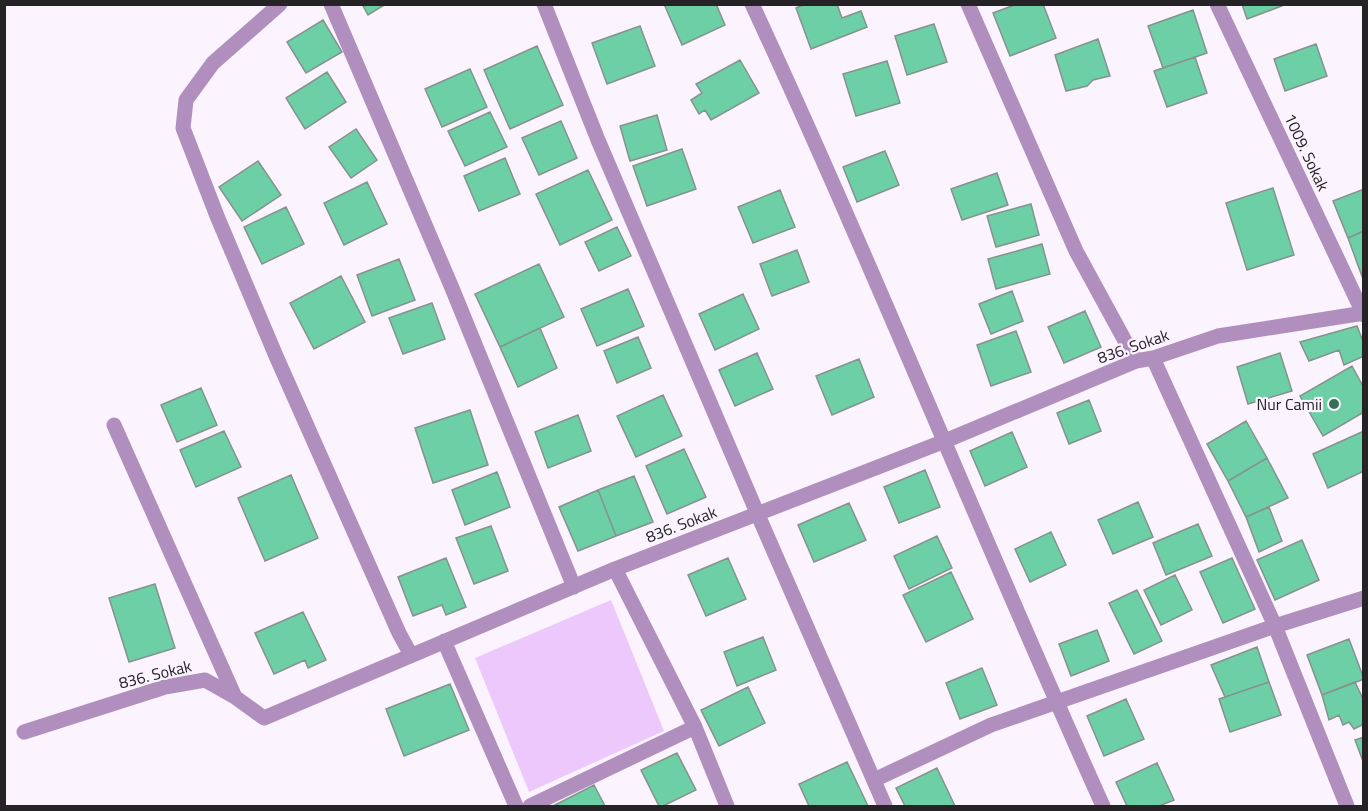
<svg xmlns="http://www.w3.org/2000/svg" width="1368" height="811" viewBox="0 0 1368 811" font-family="'Titillium Web',sans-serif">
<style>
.green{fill:#edc8fc}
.building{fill:#6ccfa6;stroke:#86928c;stroke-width:1.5}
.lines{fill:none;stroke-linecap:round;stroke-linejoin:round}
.minor{stroke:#b08ebd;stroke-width:15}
.poi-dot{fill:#366f58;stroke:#fbf3fe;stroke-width:2}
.labels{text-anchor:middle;stroke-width:4.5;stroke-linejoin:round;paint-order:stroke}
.street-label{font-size:16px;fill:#262327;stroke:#fbf3fe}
.poi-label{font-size:16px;fill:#262327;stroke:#fbf3fe;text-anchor:end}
</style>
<rect width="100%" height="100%" fill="#fbf3fe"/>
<!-- green -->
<path class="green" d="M611,600L664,731L529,792L475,658Z"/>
<!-- building -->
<path class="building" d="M362,4H386L368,15Z
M664,4H716L725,25L682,45Z
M805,4H837L842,18L861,11L867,27L811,49L796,8Z
M1017,4H1043L1056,38L1010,56L993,13Z
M1242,4H1287L1247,19Z
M1193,10L1207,53L1163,68L1148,26Z
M323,20L342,52L306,73L287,42Z
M934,24L947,62L907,75L895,36Z
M640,26L655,66L607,84L592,43Z
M1098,39L1110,76L1093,80L1087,86L1066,91L1055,55Z
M1316,44L1327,76L1285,91L1274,59Z
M537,46L563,105L510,129L484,70Z
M1195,57L1207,93L1167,107L1154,71Z
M740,60L759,93L711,120L705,110L699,114L691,100L702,93L696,84Z
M887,61L900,103L856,116L843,74Z
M470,69L487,107L442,127L425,89Z
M327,72L346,102L305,129L286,98Z
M490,112L507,147L465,166L448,131Z
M657,115L667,150L630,161L620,126Z
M561,121L577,158L539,175L522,138Z
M356,129L377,160L351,178L329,147Z
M682,149L696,189L647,206L633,166Z
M885,151L899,185L857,202L843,167Z
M505,158L520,194L479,211L464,176Z
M258,161L281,195L242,221L219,187Z
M588,170L612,220L560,245L536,194Z
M997,173L1008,205L962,220L951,189Z
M367,182L387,224L344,245L324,203Z
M1273,188L1294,255L1247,270L1226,203Z
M1364,189V231L1348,238L1333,201Z
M780,190L795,227L753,243L738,207Z
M1031,204L1039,235L996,247L987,216Z
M286,207L304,244L262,264L244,227Z
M617,227L631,256L599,271L585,242Z
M1364,231V279H1363L1348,238Z
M1042,244L1050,274L996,289L988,259Z
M797,250L809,282L772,296L760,264Z
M399,259L415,300L372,316L357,275Z
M539,264L564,317L500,347L475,294Z
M341,276L365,322L314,349L290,303Z
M628,289L644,326L597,346L581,309Z
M1012,291L1023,321L991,334L979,304Z
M743,294L759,329L715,350L699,314Z
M432,303L445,339L403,354L389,318Z
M1085,311L1101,347L1064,363L1048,327Z
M1357,326L1364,344V356L1344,365L1339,350L1309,361L1300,342Z
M540,328L557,368L518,387L500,347Z
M1016,331L1031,372L991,386L977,345Z
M638,337L651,368L617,383L604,351Z
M757,353L773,389L735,406L719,370Z
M1280,353L1292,391L1248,404L1237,367Z
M859,359L874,397L832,415L816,376Z
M1352,366L1364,388V412L1323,436L1300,396Z
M201,388L217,425L177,442L161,405Z
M663,395L682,436L636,457L617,416Z
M1089,400L1101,431L1069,444L1057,413Z
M470,410L488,465L433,483L415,428Z
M578,415L591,451L548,468L535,432Z
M1246,421L1267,458L1228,481L1207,444Z
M224,431L241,467L196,487L180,450Z
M1364,431V471L1328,488L1313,454Z
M1012,432L1027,467L985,486L970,451Z
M684,449L706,497L667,514L646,466Z
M1267,458L1288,498L1246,517L1228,481Z
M925,470L940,507L899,523L884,487Z
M497,472L510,507L465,525L452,490Z
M291,475L318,538L265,561L238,498Z
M634,476L653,522L616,536L598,490Z
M598,490L616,536L578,551L559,507Z
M1138,502L1153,537L1113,554L1098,520Z
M849,503L866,540L814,562L798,525Z
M1269,507L1282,541L1259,552L1246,517Z
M1198,524L1212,556L1166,575L1153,543Z
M491,526L508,571L474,584L456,538Z
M1051,532L1066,565L1030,582L1015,549Z
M937,536L952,568L909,589L894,556Z
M1302,540L1319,580L1275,600L1257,560Z
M446,558L466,607L446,615L442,605L413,616L398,577Z
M728,558L746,599L706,616L688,575Z
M1232,558L1255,609L1223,623L1200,572Z
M951,572L973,619L926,642L903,595Z
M1175,575L1192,610L1161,625L1144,590Z
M155,584L175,648L129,662L109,598Z
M1137,590L1162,641L1134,654L1109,603Z
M303,612L326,660L308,668L305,660L274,674L255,633Z
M1097,630L1109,661L1071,676L1059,644Z
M763,637L776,670L737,686L724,652Z
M1349,639L1364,679L1322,695L1307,655Z
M1257,647L1269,682L1225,697L1211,665Z
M982,668L997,705L960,719L946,683Z
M1269,682L1281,715L1230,732L1219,699Z
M1355,682L1364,701V724L1354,729L1349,722L1343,725L1339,715L1329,720L1322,695Z
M450,684L469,730L404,756L386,709Z
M748,687L765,723L719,746L701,710Z
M1126,699L1144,739L1104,756L1087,716Z
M1364,737V764L1355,740Z
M677,753L696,790L663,806H659L641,770Z
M847,762L868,806H809L799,784Z
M1157,763L1174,800L1159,806H1127L1116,782Z
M937,768L955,806H905L896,788Z
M594,785L605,806H553Z"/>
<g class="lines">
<!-- minor -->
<path class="minor" d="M280,4L213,63L186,100L183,128L217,216L276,356L399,633L411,655
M331,4L452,288L574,587
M544,4L598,140L758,515L885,806
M752,4C875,269 983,540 1103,806
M968,4L1076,251L1136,361
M1217,4L1364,315
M1153,358L1275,626L1347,806
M114,425L235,697
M615,569L695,727L727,806
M444,641L516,806
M24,732L165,687L205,680L235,697L264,718L615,569L945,441L1136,361L1153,358L1218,336L1364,313
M874,780L991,725L1275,626L1364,598
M530,806L695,727"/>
</g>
<!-- markers -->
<circle class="poi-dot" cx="1334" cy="404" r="6"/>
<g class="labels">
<!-- street labels -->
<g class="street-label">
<text transform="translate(1307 152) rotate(65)" y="6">1009. Sokak</text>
<text transform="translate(1133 346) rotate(-19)" y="6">836. Sokak</text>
<text transform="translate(681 524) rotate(-21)" y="6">836. Sokak</text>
<text transform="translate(155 674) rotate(-14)" y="6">836. Sokak</text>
</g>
<!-- poi labels -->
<g class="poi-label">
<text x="1322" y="410">Nur Camii</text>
</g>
</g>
<!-- border -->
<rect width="1368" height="811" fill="none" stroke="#262327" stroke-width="12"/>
</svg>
